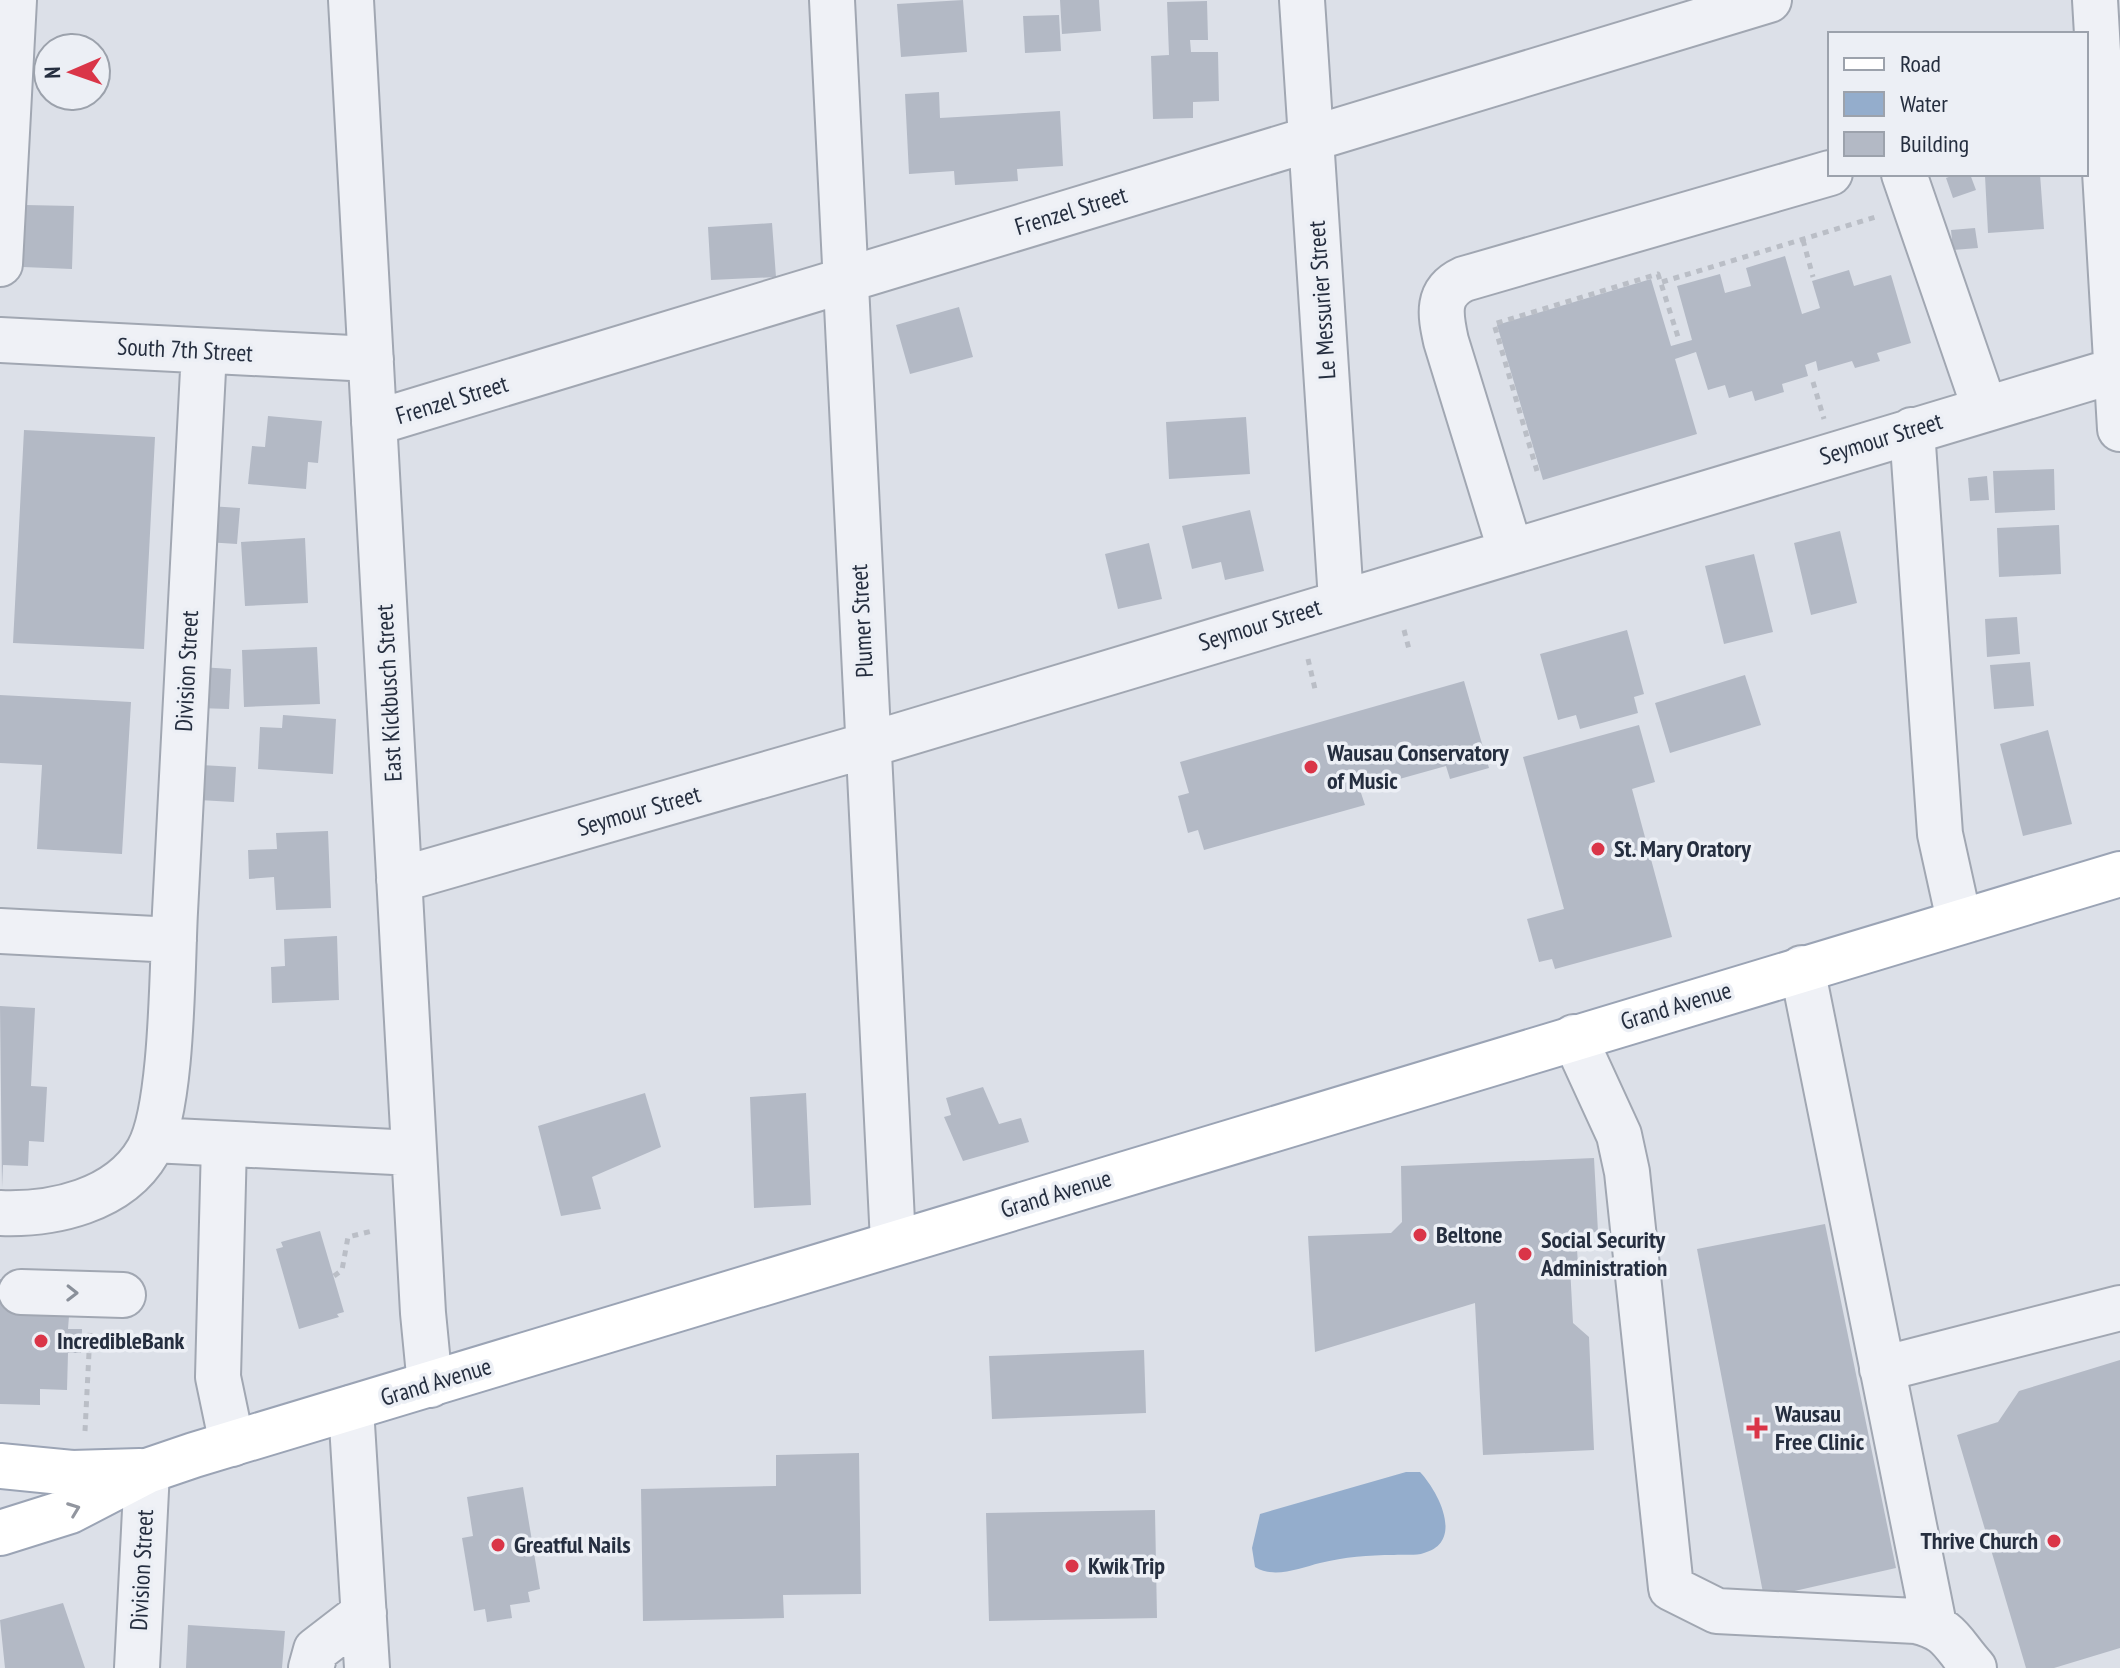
<svg xmlns="http://www.w3.org/2000/svg" width="2120" height="1668" viewBox="0 0 2120 1668" font-family="'PT Sans Narrow',sans-serif">
<style>
.water{fill:#94adcc}
.building{fill:#b3b9c5}
.lines{fill:none;stroke-linecap:round;stroke-linejoin:round}
.minor-casing{stroke:#a1a7b2;stroke-width:48}
.major-casing{stroke:#9ba4b5;stroke-width:48}
.path{stroke:#babec6;stroke-width:5;stroke-dasharray:6 6;stroke-linecap:butt}
.minor{stroke:#eff1f6;stroke-width:44}
.major{stroke:#fff;stroke-width:44}
.oneway{stroke:#8a909a}
.oneway2{stroke:#92969f}
.poi-dot{fill:#da3548;stroke:#eceff5;stroke-width:3}
.labels{text-anchor:middle;stroke-width:7;stroke-linejoin:round;paint-order:stroke}
.street-label{font-size:24px;fill:#252e3f;stroke:#eceff5}
.poi-label{font-size:24px;font-weight:bold;fill:#252e3f;stroke:#eceff5;text-anchor:start}
</style>
<rect width="100%" height="100%" fill="#dce0e8"/>
<!-- water -->
<path class="water" d="M1406,1472H1420C1438,1491 1465,1542 1424,1553C1416,1556 1403,1554 1394,1555C1368,1555 1345,1557 1320,1563C1300,1568 1274,1579 1255,1567L1252,1548L1260,1514Z"/>
<!-- building -->
<path class="building" d="M963,0L967,52L901,57L897,4Z
M1060,0H1099L1101,31L1062,34Z
M1207,1L1208,40H1190L1191,52H1218L1219,101L1193,102V118L1153,119L1151,56L1169,55L1167,2Z
M1059,15L1061,51L1025,53L1023,16Z
M939,92L940,118L1060,111L1063,166L1017,169L1018,181L955,185L954,171L909,174L905,94Z
M1957,174H1970L1976,190L1953,198L1946,178Z
M2040,174L2044,229L1988,233L1985,176Z
M25,205L74,206L72,269L23,267Z
M772,223L776,277L711,280L708,227Z
M1975,228L1978,248L1953,250L1951,230Z
M1785,256L1802,314L1820,308L1812,281L1849,270L1854,286L1891,275L1911,343L1877,353L1880,361L1855,368L1852,361L1818,371L1816,361L1805,365L1808,376L1782,384L1784,392L1755,401L1752,391L1729,398L1725,385L1708,390L1696,352L1675,359L1697,434L1543,480L1497,325L1651,279L1671,346L1692,340L1677,286L1720,274L1725,293L1751,286L1746,268Z
M959,307L973,357L910,374L896,325Z
M268,416L322,421L318,463L308,462L306,489L248,484L252,446L265,447Z
M1246,417L1250,474L1169,479L1166,422Z
M24,430L155,437L144,649L13,643Z
M2054,469L2055,510L1995,513L1993,471Z
M1987,476L1989,500L1970,501L1968,478Z
M209,506L240,508L237,544L206,542Z
M1250,510L1264,571L1225,580L1221,562L1192,569L1182,526Z
M2059,525L2061,574L1999,577L1997,528Z
M1840,531L1857,603L1811,615L1794,543Z
M305,538L308,603L245,606L241,542Z
M1149,543L1162,599L1118,609L1105,554Z
M1754,554L1773,632L1724,644L1705,566Z
M2017,617L2020,654L1987,657L1985,619Z
M1627,630L1644,694L1634,697L1638,713L1580,729L1576,715L1558,720L1540,654Z
M317,647L320,704L244,707L242,650Z
M2030,662L2034,706L1994,709L1990,665Z
M200,667L231,669L229,709L197,708Z
M1745,675L1761,725L1670,753L1655,703Z
M1464,681L1489,768L1450,779L1446,766L1360,790L1365,805L1204,850L1198,830L1188,833L1178,796L1189,793L1180,762Z
M0,695L131,702L122,854L37,849L42,765L0,763Z
M283,715L336,719L333,774L258,769L260,727L282,728Z
M1639,725L1655,782L1632,789L1672,937L1555,969L1552,959L1539,962L1527,919L1564,909L1523,757Z
M2048,730L2072,824L2023,836L2000,744Z
M201,765L236,767L234,802L199,800Z
M328,831L331,908L276,910L274,877L249,879L248,850L277,849L276,833Z
M337,936L339,1000L272,1003L271,967L285,966L284,939Z
M0,1006L35,1008L31,1086L47,1087L44,1142L29,1141L28,1166L3,1165L2,1188Z
M983,1087L999,1124L1021,1118L1029,1142L963,1161L944,1117L951,1115L946,1098Z
M645,1093L661,1147L592,1177L601,1209L561,1216L538,1126Z
M806,1093L811,1205L754,1208L750,1097Z
M1594,1158L1598,1232L1576,1233L1578,1265L1570,1266L1573,1323L1589,1337L1594,1450L1483,1455L1475,1303L1315,1352L1308,1236L1391,1233L1402,1222L1401,1166Z
M1825,1224L1896,1568L1764,1598L1697,1249Z
M320,1231L344,1312L337,1314L339,1317L299,1329L276,1249L283,1247L281,1242Z
M0,1279L22,1280L21,1315L69,1316L68,1329H82L81,1353H68L67,1390L40,1389V1405L0,1404Z
M1144,1350L1146,1413L992,1419L989,1356Z
M2120,1360V1648L2054,1668H2026L1957,1435L1998,1422L2019,1391Z
M859,1453L861,1594L783,1595L784,1618L643,1621L641,1489L776,1486V1455Z
M523,1487L540,1589L528,1592L530,1602L510,1605L512,1618L487,1622L485,1609L474,1611L470,1586L462,1538L473,1536L467,1497Z
M1155,1510L1157,1618L989,1621L986,1513Z
M63,1603L85,1668H5L0,1620Z
M188,1625L285,1631L282,1668H186Z"/>
<g class="lines">
<defs>
<path id="minor" d="M351,0L423,1313L430,1385
M832,0L893,1242
M1302,0L1341,600
M2095,0L2120,429
M1904,174L1985,409
M0,264L14,0
M0,340L371,359
M374,423L1769,0
M1912,430L1940,834L1959,920
M1510,549L1446,341C1440,314 1436,292 1464,279L1830,173
M399,880L868,745L2120,369
M0,931L174,940
M1802,968L1934,1625
M1574,1037L1619,1135L1627,1172L1671,1588L1717,1611L1916,1621C1951,1629 1952,1644 1974,1668
M153,1140L414,1153
M224,1144L218,1377L232,1444
M0,1213C53,1215 119,1201 148,1151C173,1107 172,967 175,912C184,725 194,538 204,351
M21,1292L123,1295
M1882,1369L2120,1308
M351,1408L367,1668
M137,1668L147,1471
M311,1668L316,1650L364,1613"/>
<path id="major" d="M0,1466L72,1473L140,1471
M0,1533L70,1511L147,1471L194,1455L2120,874"/>
</defs>
<!-- minor casing -->
<use href="#minor" class="minor-casing"/>
<!-- major casing -->
<use href="#major" class="major-casing"/>
<!-- path -->
<path class="path" d="M1803,240L1813,277
M1662,282L1879,216
M1813,382L1824,419
M1537,471L1494,324L1658,274L1678,337
M1404,630L1410,653
M1308,659L1315,689
M334,1276L342,1270L348,1237L372,1231
M85,1431L90,1333"/>
<!-- minor -->
<use href="#minor" class="minor"/>
<!-- major -->
<use href="#major" class="major"/>
</g>
<!-- one-way arrows -->
<defs><path id="oneway-chevron" d="M-2-3.5L2.5 0L-2 3.5" fill="none" stroke-width="1.6" stroke-linecap="round" stroke-linejoin="round" transform="scale(2)"/></defs>
<use class="oneway" href="#oneway-chevron" transform="translate(72 1293) rotate(1)"/>
<use class="oneway2" href="#oneway-chevron" transform="translate(74 1509) rotate(-21)"/>
<!-- markers -->
<g class="poi-dot">
<circle cx="1311" cy="767" r="8"/>
<circle cx="1598" cy="849" r="8"/>
<circle cx="1420" cy="1235" r="8"/>
<circle cx="1525" cy="1254" r="8"/>
<circle cx="41" cy="1341" r="8"/>
<path d="M1753 1416h8v8h8v8h-8v8h-8v-8h-8v-8h8z"/>
<circle cx="2054" cy="1541" r="8"/>
<circle cx="498" cy="1545" r="8"/>
<circle cx="1072" cy="1566" r="8"/>
</g>
<g class="labels">
<!-- street labels -->
<g class="street-label">
<text transform="translate(1071 211) rotate(-17)" y="8">Frenzel Street</text>
<text transform="translate(1322 300) rotate(-94)" y="8">Le Messurier Street</text>
<text transform="translate(185 350) rotate(3)" y="8">South 7th Street</text>
<text transform="translate(452 400) rotate(-17)" y="8">Frenzel Street</text>
<text transform="translate(1881 439) rotate(-17)" y="8">Seymour Street</text>
<text transform="translate(862 621) rotate(-93)" y="8">Plumer Street</text>
<text transform="translate(1260 625) rotate(-17)" y="8">Seymour Street</text>
<text transform="translate(187 671) rotate(-87)" y="8">Division Street</text>
<text transform="translate(389 693) rotate(-93)" y="8">East Kickbusch Street</text>
<text transform="translate(639 811) rotate(-16)" y="8">Seymour Street</text>
<text transform="translate(1676 1006) rotate(-17)" y="8">Grand Avenue</text>
<text transform="translate(1056 1194) rotate(-17)" y="8">Grand Avenue</text>
<text transform="translate(436 1382) rotate(-17)" y="8">Grand Avenue</text>
<text transform="translate(142 1570) rotate(-87)" y="8">Division Street</text>
</g>
<!-- poi labels -->
<g class="poi-label">
<text x="1327" y="761">Wausau Conservatory<tspan x="1327" dy="28">of Music</tspan></text>
<text x="1614" y="857">St. Mary Oratory</text>
<text x="1436" y="1243">Beltone</text>
<text x="1541" y="1248">Social Security<tspan x="1541" dy="28">Administration</tspan></text>
<text x="57" y="1349">IncredibleBank</text>
<text x="1775" y="1422">Wausau<tspan x="1775" dy="28">Free Clinic</tspan></text>
<text x="2038" y="1549" text-anchor="end">Thrive Church</text>
<text x="514" y="1553">Greatful Nails</text>
<text x="1088" y="1574">Kwik Trip</text>
</g>
</g>
<!-- legend -->
<rect x="1828" y="32" width="260" height="144" fill="#eceff5" stroke="#9ca2ac" stroke-width="2"/>
<rect x="1844" y="58" width="40" height="12" fill="#ffffff" stroke="#9ca2ac" stroke-width="2"/>
<text x="1900" y="72" font-size="24" fill="#252e3f">Road</text>
<rect x="1844" y="92" width="40" height="24" fill="#94adcc" stroke="#9ca2ac" stroke-width="2"/>
<text x="1900" y="112" font-size="24" fill="#252e3f">Water</text>
<rect x="1844" y="132" width="40" height="24" fill="#b3b9c5" stroke="#9ca2ac" stroke-width="2"/>
<text x="1900" y="152" font-size="24" fill="#252e3f">Building</text>
<!-- north arrow -->
<g transform="translate(72 72) rotate(268)"><circle r="38" fill="#eceff5" stroke="#9ca2ac" stroke-width="2"/>
<path d="M0-6L14 30L0 20L-14 30Z" fill="#da3548"/>
<text y="-12" font-size="22" font-weight="bold" text-anchor="middle" fill="#252e3f">N</text>
</g>
</svg>
